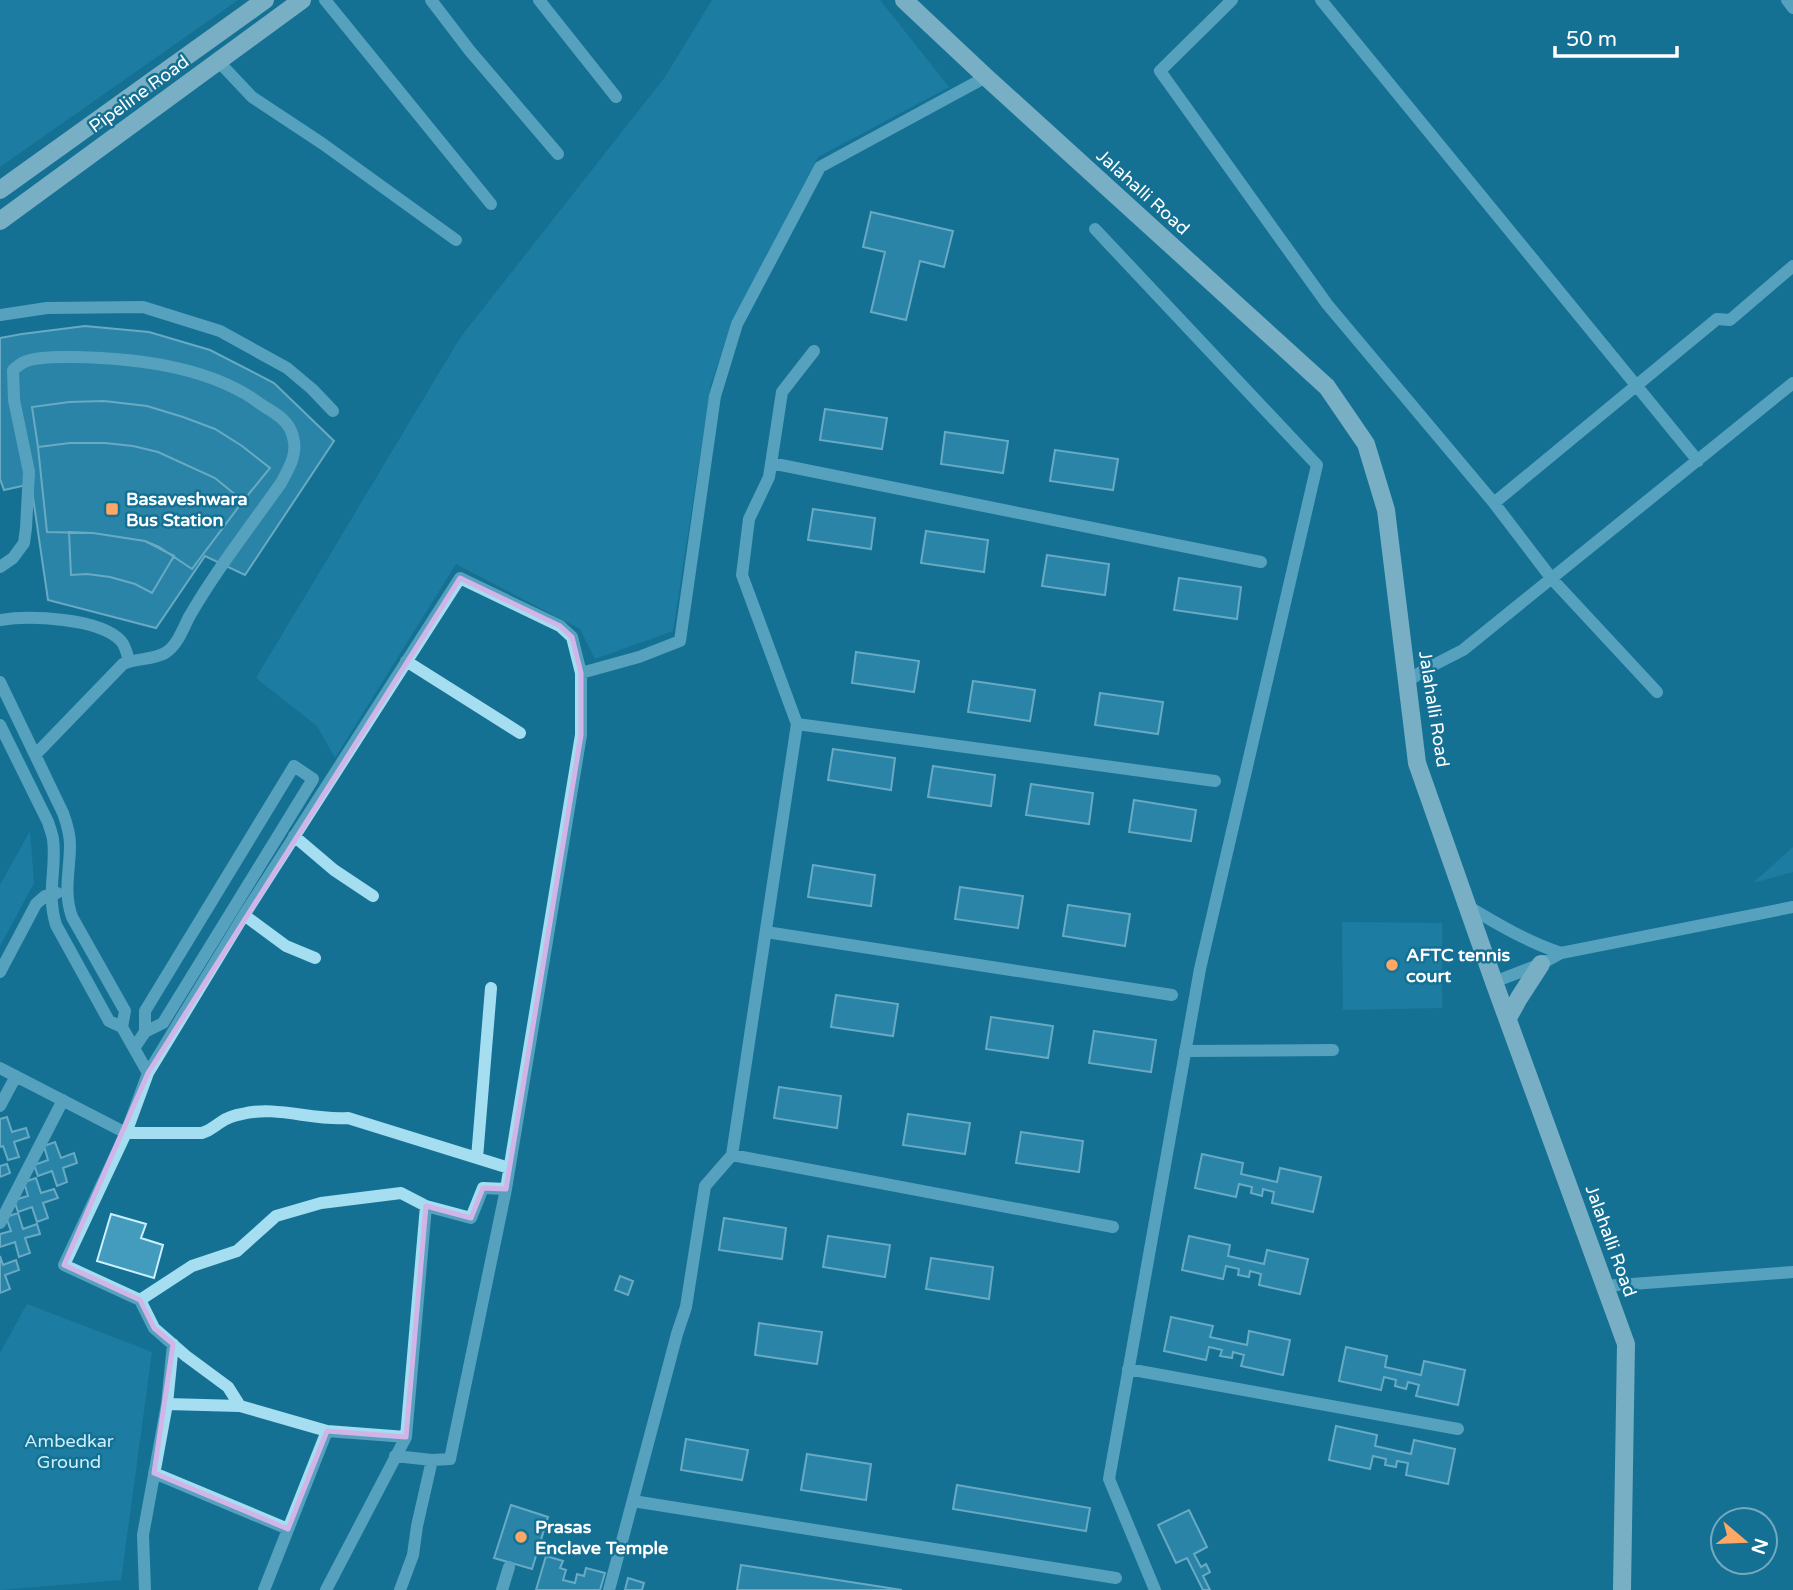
<svg xmlns="http://www.w3.org/2000/svg" width="1793" height="1590" viewBox="0 0 1793 1590" font-family="'Varela Round',sans-serif">
<style>
.green{fill:#258bb1}
.building{fill:#439cbe;stroke:#cceffc;stroke-width:2}
.lines{fill:none;stroke-linecap:round;stroke-linejoin:round}
.minor{stroke:#a5ddf1;stroke-width:12}
.major{stroke:#effaff;stroke-width:18}
.marked{fill:none;stroke:#d1b5e9;stroke-width:5;stroke-linejoin:round}
.poi-dot{fill:#ffa765;stroke:#157194;stroke-width:2.5}
.labels{text-anchor:middle;stroke-width:5;stroke-linejoin:round;paint-order:stroke}
.street-label{font-size:18px;fill:#fff;stroke:#157194}
.poi-label{font-size:18px;font-weight:bold;fill:#fff;stroke:#157194;text-anchor:start}
.park-label{font-size:18px;fill:#cceffc;stroke:#157194}
</style>
<rect width="100%" height="100%" fill="#157194"/>
<!-- green -->
<path class="green" d="M0,0H238L0,167Z
M712,0H880L949,87L818,157L731,324L711,384L673,631L595,659L580,629L456,564L335,758L317,726L256,678L460,338L665,77Z
M30,831L34,883L0,946V885Z
M1793,847V872L1753,883Z
M1342,922L1442,923V1008L1343,1010Z
M27,1304L152,1352L121,1580L0,1590V1353Z"/>
<!-- building -->
<path class="building" d="M871,212L953,231L944,267L920,261L906,320L871,312L885,252L863,247Z
M85,326L149,332L210,350L274,383L334,441L245,575L205,556L156,628L48,600L31,484L4,490L0,479V338L22,334Z
M104,401L147,406L183,417L215,429L242,446L270,468L243,501L215,478L158,452L133,446L105,443H70L38,447L32,407L69,402Z
M825,409L887,418L882,449L820,440Z
M945,432L1008,441L1003,473L941,464Z
M70,443H105L133,446L158,452L215,478L243,501L192,569L159,547L145,541L93,533L47,532L38,447Z
M1055,450L1118,459L1113,490L1050,481Z
M813,509L875,518L871,549L808,540Z
M926,531L988,540L984,572L921,563Z
M69,532L93,533L145,541L174,556L152,593L135,584L110,577L87,574L71,575Z
M1047,555L1109,564L1105,595L1042,586Z
M1179,578L1241,587L1237,619L1174,610Z
M856,652L919,661L914,692L852,683Z
M973,681L1035,690L1030,721L968,712Z
M1100,693L1163,702L1158,734L1095,725Z
M833,749L895,758L891,790L828,780Z
M933,766L995,775L991,806L928,797Z
M1031,784L1093,793L1089,824L1026,815Z
M1134,800L1196,810L1191,841L1129,832Z
M813,865L875,875L871,906L808,897Z
M960,887L1023,896L1018,928L955,919Z
M1068,905L1130,914L1125,946L1063,936Z
M836,995L898,1004L893,1036L831,1027Z
M991,1017L1053,1026L1048,1058L986,1049Z
M1094,1031L1156,1040L1151,1072L1089,1063Z
M779,1087L841,1096L837,1128L774,1118Z
M908,1114L970,1123L965,1154L903,1145Z
M7,1117L12,1132L26,1128L29,1137L14,1142L19,1157L8,1160L3,1146L0,1147V1119Z
M1021,1132L1083,1141L1079,1172L1016,1163Z
M55,1142L61,1158L74,1153L77,1163L63,1168L67,1182L57,1186L52,1171L38,1176L34,1165L48,1160L44,1146Z
M1202,1154L1243,1163L1241,1174L1277,1182L1280,1168L1321,1177L1313,1212L1272,1203L1274,1192L1263,1189L1262,1196L1251,1193L1252,1187L1239,1184L1236,1197L1195,1188Z
M7,1164L10,1173L0,1177V1166Z
M36,1178L41,1193L54,1189L58,1198L43,1203L48,1218L37,1222L32,1207L18,1212L14,1200L28,1196L24,1182Z
M18,1213L23,1229L37,1224L40,1234L25,1238L30,1253L19,1257L15,1242L0,1247V1234L11,1231L6,1217Z
M111,1214L146,1224L141,1238L163,1245L154,1278L97,1261Z
M724,1218L786,1228L782,1259L719,1250Z
M828,1236L890,1245L885,1277L823,1267Z
M1189,1236L1230,1245L1228,1256L1264,1264L1267,1250L1308,1259L1300,1294L1259,1285L1261,1274L1250,1271L1249,1277L1238,1275L1239,1269L1226,1266L1223,1279L1182,1270Z
M0,1256L3,1265L16,1260L19,1270L5,1275L10,1289L0,1293Z
M931,1258L993,1267L989,1299L926,1289Z
M620,1276L633,1281L628,1295L615,1290Z
M1171,1317L1213,1326L1210,1337L1247,1345L1249,1331L1290,1340L1283,1375L1241,1366L1244,1355L1233,1352L1232,1358L1220,1356L1222,1350L1209,1347L1206,1360L1164,1351Z
M759,1323L822,1332L817,1364L755,1355Z
M1346,1347L1387,1356L1385,1367L1421,1375L1424,1361L1465,1370L1458,1405L1416,1396L1419,1385L1408,1382L1406,1389L1395,1386L1396,1380L1384,1377L1381,1390L1339,1381Z
M1336,1426L1377,1435L1375,1446L1411,1454L1414,1440L1455,1449L1448,1484L1406,1475L1408,1463L1397,1461L1396,1467L1385,1465L1386,1459L1373,1456L1370,1469L1329,1460Z
M686,1439L748,1450L742,1480L681,1470Z
M807,1454L871,1464L866,1500L801,1490Z
M957,1485L1090,1508L1086,1531L953,1509Z
M511,1505L548,1517L532,1569L494,1558Z
M1189,1510L1207,1547L1194,1554L1201,1567L1206,1564L1210,1572L1203,1576L1210,1590H1203L1187,1558L1176,1563L1158,1525Z
M546,1556L563,1561L560,1568L566,1570L563,1580L575,1583L577,1574L584,1576L586,1568L605,1573L600,1590H536Z
M741,1565L902,1590H737Z
M628,1578L644,1583L642,1590H625Z"/>
<g class="lines">
<!-- minor -->
<path class="minor" d="M325,0L491,204
M431,0L470,51L558,154
M539,0L616,97
M1232,0L1160,71L1327,304L1494,503L1552,579L1657,692
M1321,0L1698,461
M1787,0L1793,8
M219,62L252,97L323,144L456,240
M1095,229L1317,465L1200,969L1109,1479L1155,1590
M0,315L47,308L143,307L220,331L287,368L312,389L333,411
M771,463L1261,562
M1494,503L1717,319L1730,320L1793,266
M0,567L13,558L24,543L26,528L29,472L14,400L13,370C17,367 22,362 27,361C40,356 61,357 75,357C129,358 194,365 242,392C250,396 257,402 265,407C277,414 290,422 293,437C298,454 289,468 281,483C250,527 216,570 189,617C183,629 177,646 165,653C153,660 136,658 123,664L36,754
M460,578L560,626L572,637L581,673V735L506,1189L483,1188L471,1218L426,1206L406,1437L327,1431L240,1406L228,1387L186,1356L154,1328L140,1300L64,1265L126,1133L148,1073L244,915Z
M0,620C29,615 100,618 121,641C126,647 127,654 129,661
M406,661L520,733
M581,673L639,657L680,641L715,396L737,324L820,167L986,77
M0,682L63,813C67,824 70,834 70,845C70,871 63,891 72,917L125,1011L122,1027
M1407,682L1424,670L1463,650L1793,383
M797,724L1215,781
M0,725L48,822C50,828 52,834 53,839C57,869 46,892 56,925L109,1021L122,1027L148,1073
M294,836L334,870L373,896
M1469,907C1499,925 1528,942 1561,953
M244,915L286,946L315,958
M766,932L1172,995
M0,972L36,904L45,896L57,893
M1494,982L1541,964L1561,953L1793,907
M134,1048L145,1032L163,1023L313,779L294,766L145,1011V1032
M1185,1051L1333,1050
M0,1068L126,1133H202C212,1130 213,1127 221,1122C227,1118 235,1115 242,1114C277,1105 312,1121 348,1118L509,1168
M0,1106L16,1076
M732,1155L1113,1227
M477,1158L491,988
M0,1223L63,1100
M1605,1286L1793,1272
M140,1300L192,1266L237,1251L276,1216L321,1203L401,1193L426,1206
M1128,1369L1458,1429
M167,1404L173,1344
M395,1456L432,1460
M154,1473L288,1529
M633,1501L1116,1578
M145,1590L143,1535L167,1404L240,1406
M264,1590L327,1431
M326,1590L406,1437
M400,1590L413,1555L417,1526L432,1460L450,1459L506,1189
M502,1590L509,1567
M609,1590L677,1334L686,1307L705,1186L732,1155L797,724L742,575L749,519L769,477L782,392L814,351"/>
<!-- major -->
<path class="major" d="M904,0L986,77L1327,387L1366,444L1386,510L1417,763L1494,982L1626,1344L1622,1590
M0,190L265,0
M0,221L302,0
M1508,1018L1519,998L1541,964"/>
</g>
<!-- marked area -->
<path d="M0 0H1793V1590H0ZM460,578L560,626L572,637L581,673V735L506,1189L483,1188L471,1218L426,1206L406,1437L327,1431L288,1529L154,1473L173,1344L154,1328L140,1300L64,1265L148,1073Z" fill="#157194" fill-opacity=".55" fill-rule="evenodd"/>
<path class="marked" d="M460,578L560,626L572,637L581,673V735L506,1189L483,1188L471,1218L426,1206L406,1437L327,1431L288,1529L154,1473L173,1344L154,1328L140,1300L64,1265L148,1073Z"/>
<!-- markers -->
<g class="poi-dot">
<rect x="105" y="502" width="14" height="14" rx="3.5"/>
<circle cx="1392" cy="965" r="7"/>
<circle cx="521" cy="1537" r="7"/>
</g>
<g class="labels">
<!-- street labels -->
<g class="street-label">
<text transform="translate(139 94) rotate(-36)" y="6">Pipeline Road</text>
<text transform="translate(1143 192) rotate(42)" y="6">Jalahalli Road</text>
<text transform="translate(1434 709) rotate(81)" y="6">Jalahalli Road</text>
<text transform="translate(1611 1241) rotate(70)" y="6">Jalahalli Road</text>
</g>
<!-- poi labels -->
<g class="poi-label">
<text x="126" y="505">Basaveshwara<tspan x="126" dy="21">Bus Station</tspan></text>
<text x="1406" y="961">AFTC tennis<tspan x="1406" dy="21">court</tspan></text>
<text x="535" y="1533">Prasas<tspan x="535" dy="21">Enclave Temple</tspan></text>
</g>
<!-- park labels -->
<g class="park-label">
<text x="69" y="1447">Ambedkar<tspan x="69" dy="21">Ground</tspan></text>
</g>
</g>
<!-- north arrow -->
<g transform="translate(1744 1541) rotate(109)"><circle r="33" fill="#157194" stroke="#73aabf" stroke-width="2"/>
<path d="M0-5L12 26L0 18L-12 26Z" fill="#ffa765"/>
<text y="-10" font-size="19" font-weight="bold" text-anchor="middle" fill="#ffffff">N</text>
</g>
<!-- scale -->
<path d="M1555 46v10h122v-10" fill="none" stroke="#ffffff" stroke-width="3.5"/>
<text x="1566" y="46" font-size="21" fill="#ffffff" stroke="#157194" stroke-width="5" paint-order="stroke">50 m</text>
</svg>
